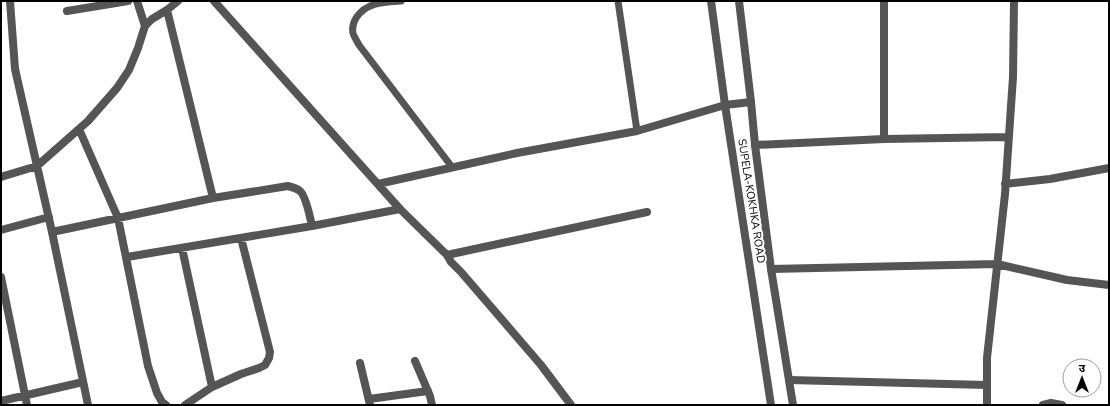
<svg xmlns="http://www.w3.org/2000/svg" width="1110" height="406" viewBox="0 0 1110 406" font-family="'Nunito Sans','Noto Sans Devanagari',sans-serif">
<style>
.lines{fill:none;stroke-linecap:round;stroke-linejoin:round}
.service{stroke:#555;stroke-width:7}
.minor{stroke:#555;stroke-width:8}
.tertiary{stroke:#555;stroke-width:8}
.labels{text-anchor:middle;stroke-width:4;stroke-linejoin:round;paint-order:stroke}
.street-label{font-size:11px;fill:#000;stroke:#fff}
</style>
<rect width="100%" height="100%" fill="#fff"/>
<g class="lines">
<!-- service -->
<path class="service" d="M401,1C384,2 366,2 356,18C353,23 352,28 353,33C354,37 357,41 359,45L452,167
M618,1L637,131"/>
<!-- minor -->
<path class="minor" d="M10,1L15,69L52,232L88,405
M137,1L145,26
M214,1L400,209L447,255L451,262L461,272L541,365L571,405
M884,1V139
M167,10L213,198
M67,11L128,1
M79,129L118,218L148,366L157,393L162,402L166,405
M755,145L884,139L1008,137
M1,177L37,166L88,121L117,88L129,70L138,48L145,26L152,19L167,10L178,1
M378,184L517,153L637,131L725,105L751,102
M1005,184L1050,179L1109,168
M1,230L49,217
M52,232L213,198L288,186C292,187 296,188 300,191C306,196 310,217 312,226
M182,248L212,387
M447,255L647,212
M127,257L312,226L400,209
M771,269L997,264L1067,280L1109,285
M1,277L27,405
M415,361L430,396L432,405
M360,363L370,405
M789,380L987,385
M369,399L428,391
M1,401L83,382
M185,405L212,387L241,374L259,368L265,365L269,358L270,352L241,238
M987,405V358L1005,194L1013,77L1014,1
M1043,405L1051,403L1062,405"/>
<!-- tertiary -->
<path class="tertiary" d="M711,1L725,105L771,405
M739,1L751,102L755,145L771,269L793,405"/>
</g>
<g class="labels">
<!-- street labels -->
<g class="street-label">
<text transform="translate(752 201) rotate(81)" y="4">SUPELA-KOKHKA ROAD</text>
</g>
</g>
<!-- border -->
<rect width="1110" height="406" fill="none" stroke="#000000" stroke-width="4"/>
<!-- north arrow -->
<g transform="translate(1082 378)"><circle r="19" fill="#ffffff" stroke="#999999"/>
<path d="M0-3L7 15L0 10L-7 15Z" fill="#000000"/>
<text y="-6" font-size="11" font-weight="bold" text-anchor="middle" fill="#000000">उ</text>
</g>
</svg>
